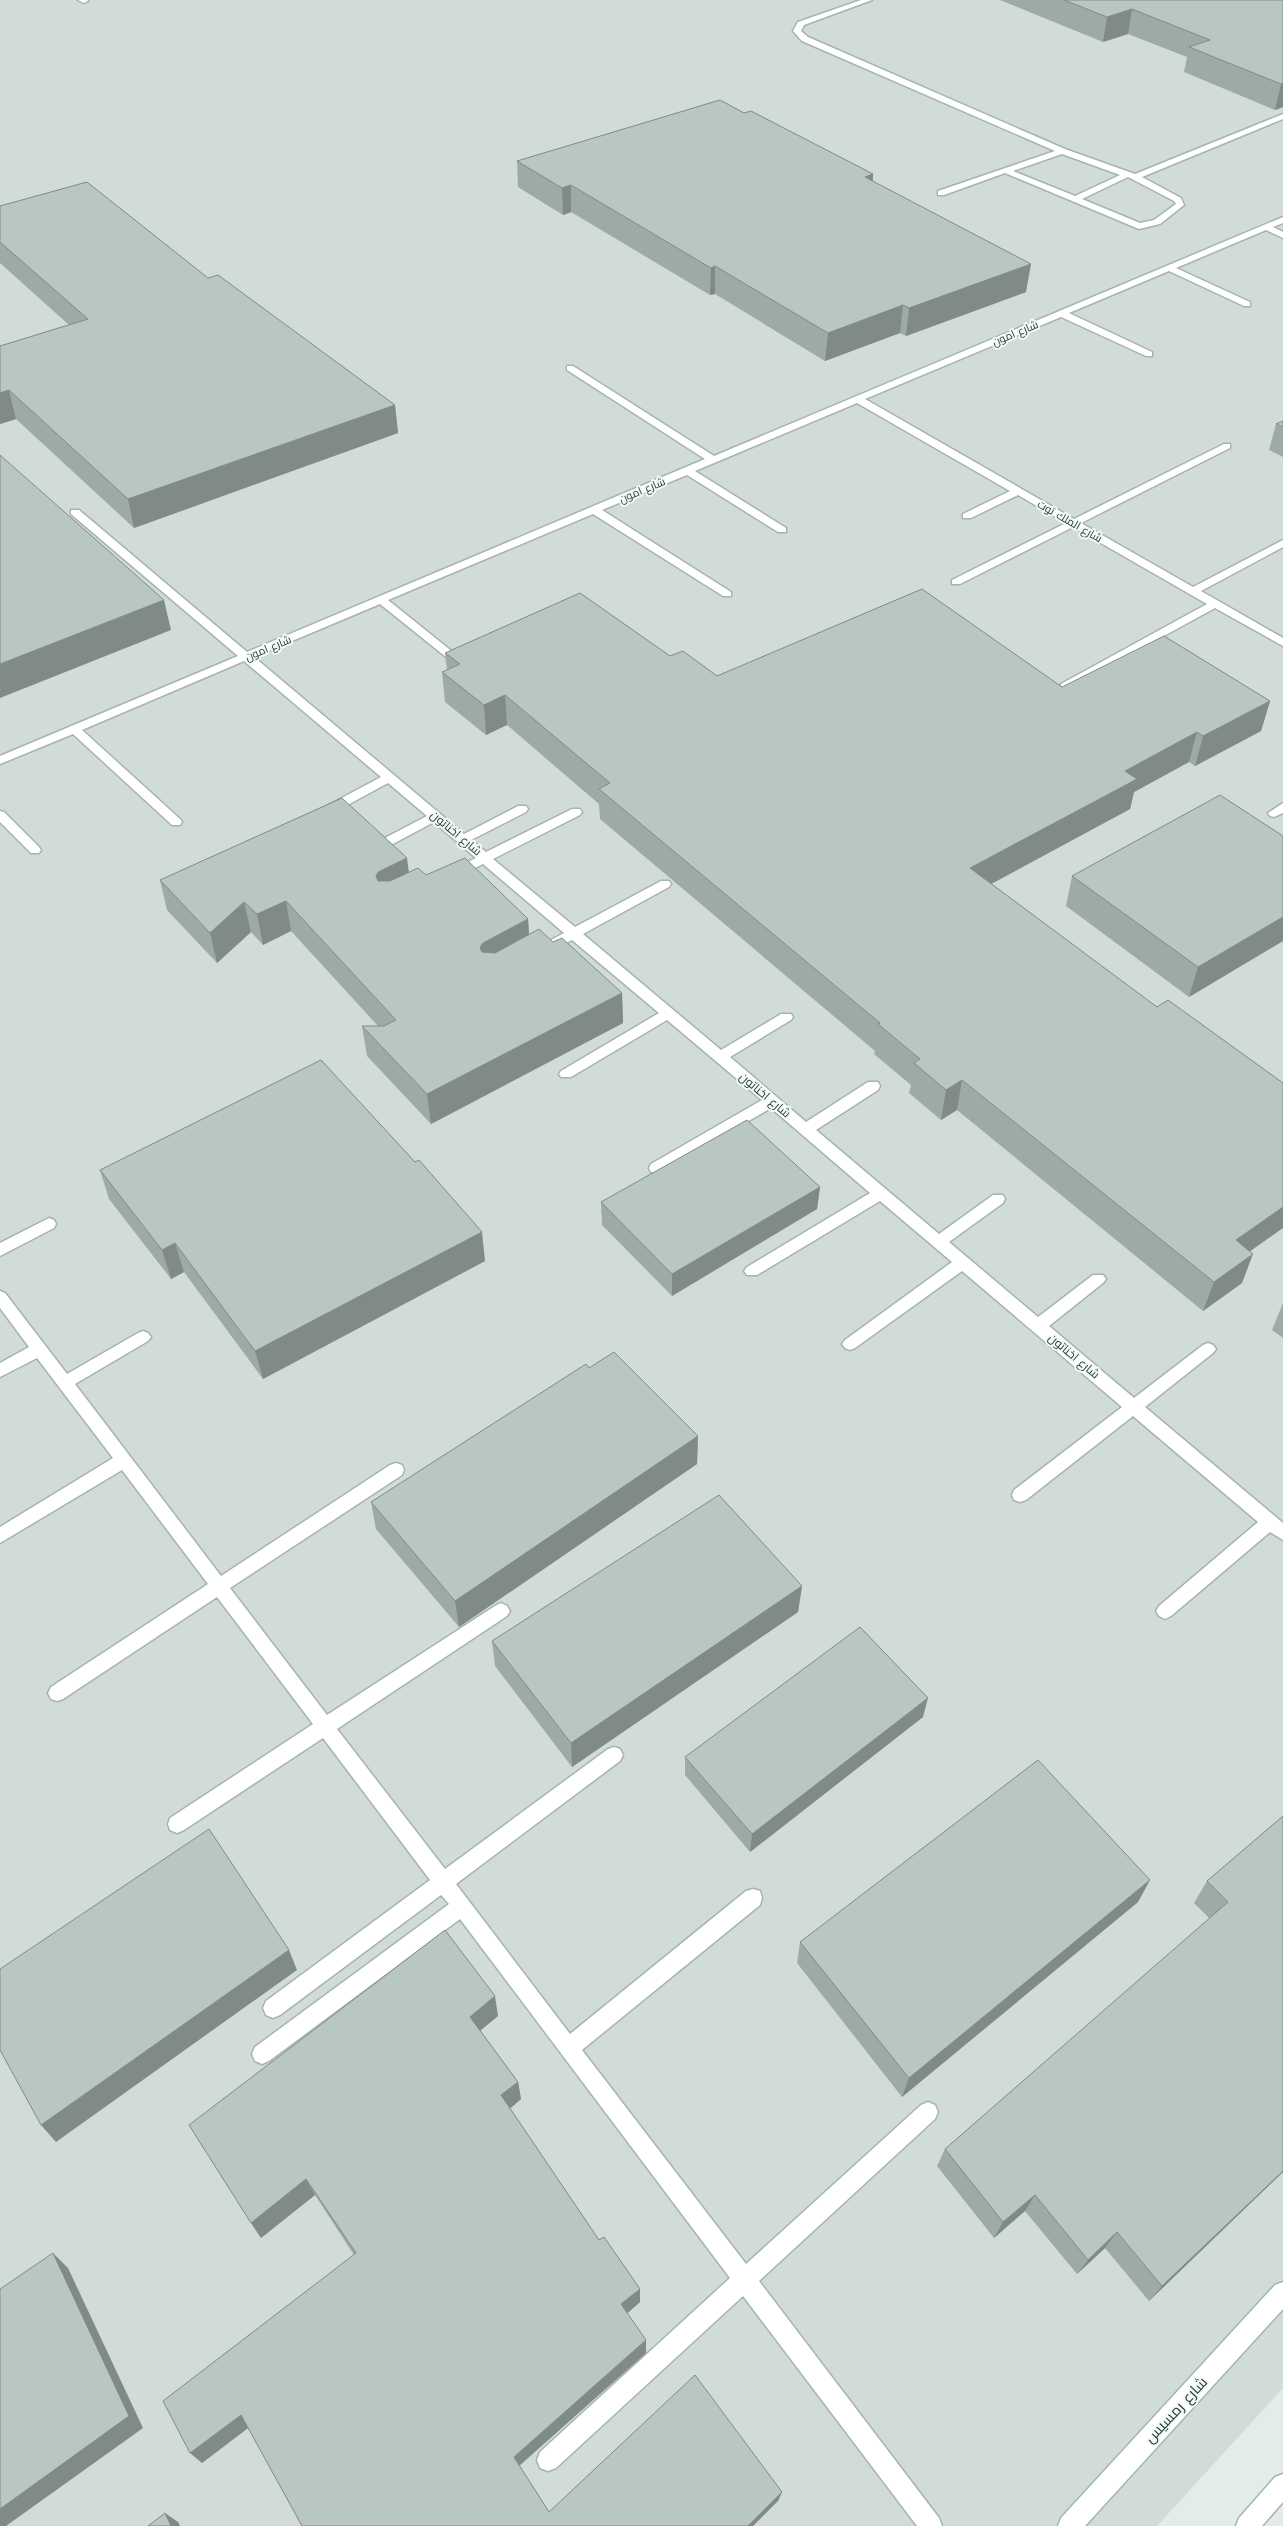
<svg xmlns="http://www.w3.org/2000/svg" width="1283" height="2526" viewBox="0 0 1283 2526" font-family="'Work Sans',Cairo,sans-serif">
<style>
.built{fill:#d1dcd6}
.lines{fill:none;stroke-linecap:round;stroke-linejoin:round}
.lane-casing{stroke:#a6b4ae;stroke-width:3}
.secondary-casing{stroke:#a2b7ae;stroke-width:3}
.lane{fill:#fff;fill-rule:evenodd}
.secondary{fill:#fff;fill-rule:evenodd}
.wall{fill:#9eaba5}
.shaded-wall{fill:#818b86}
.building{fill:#b8c7c0;stroke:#818b86}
.labels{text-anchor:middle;stroke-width:4;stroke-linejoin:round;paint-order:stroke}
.far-street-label{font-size:11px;fill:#243c34;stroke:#f3f9f6}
.street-label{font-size:12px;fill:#243c34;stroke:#f3f9f6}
.near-street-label{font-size:15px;fill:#243c34;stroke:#f3f9f6}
</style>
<rect width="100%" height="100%" fill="#e3ece7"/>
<!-- built -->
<path class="built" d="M0,0H1283V2388L1157,2526H0Z"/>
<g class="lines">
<defs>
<path id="lane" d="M78,0H87L88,1L84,3Z
M861,0H872L804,25L801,31L808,37L1065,149L1135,174L1283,114V119L1142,177L1181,198L1184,205L1160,224L1139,229L1005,173L944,195H938V191L1055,151L802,41L793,31L798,22ZM1062,154L1120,175L1075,196L1013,171ZM1128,177L1174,201L1176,204L1154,220L1140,223L1082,199Z
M1283,217V223L1273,227L1283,232V238L1266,230L1176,268L1250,302V306H1244L1169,271L1069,313L1152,352V356H1146L1061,317L865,399L1074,519L1224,444H1230V448L1081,523L1193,587L1283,540V547L1201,591L1283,638V646L1215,608L1069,688H1061V684L1207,604L1073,527L960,584H952V580L1066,523L1018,495L971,518H963V514L1010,491L857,403L695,471L786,528V532H778L687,475L602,510L731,592V596H723L593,514L388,600L464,661V665H456L380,604L254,657L464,834L518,806H526L528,809L526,812L471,840L486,852L572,809H580L582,812L580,815L493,859L575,927L661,881H669L671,884L669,887L583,934L721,1050L781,1014H791L793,1017L791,1020L730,1057L806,1122L868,1082H878L880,1086L878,1090L816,1130L939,1234L993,1195H1003L1005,1199L1003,1203L949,1242L1038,1317L1093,1275H1103L1106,1279L1103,1283L1049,1326L1134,1398L1203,1345L1208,1343L1213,1345L1216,1349L1213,1353L1145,1407L1283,1523V1540L1270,1532L1171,1616L1165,1619L1159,1616L1156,1611L1159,1606L1258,1522L1133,1416L1026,1500L1020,1502L1014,1500L1012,1495L1014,1490L1122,1407L962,1271L855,1348L850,1350L845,1348L842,1344L845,1340L952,1262L880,1201L757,1275H747L744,1271L747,1267L870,1193L771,1108L661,1172H651L649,1168L651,1164L762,1100L667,1020L571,1077H561L559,1074L561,1071L659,1013L572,940L550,952H540L538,949L540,946L564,933L483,864L459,876H451L449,873L451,870L476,858L434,822L389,846H381L379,843L381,840L427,816L388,783L331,814H323L321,811L323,808L381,777L244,661L82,730L180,819L182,822L180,825H172L73,734L0,764V756L238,656L71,514V510H79L247,652L705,459L567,370V366H573L714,456Z
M1283,803V813L1274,817L1270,816L1268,813Z
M0,811L4,812L39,847L41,850L39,853H31L0,822Z
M49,1218L54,1220L56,1224L54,1228L0,1256V1243Z
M0,1291L5,1293L67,1374L138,1333L143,1331L148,1333L151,1337L148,1341L75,1384L221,1576L390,1465L396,1463L402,1465L404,1470L402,1475L230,1588L327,1715L495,1606L501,1603L507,1606L510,1611L507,1616L337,1729L445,1869L608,1749L614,1747L620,1749L623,1755L620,1761L456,1884L570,2034L746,1891L753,1889L760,1891L762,1898L760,1905L582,2050L746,2264L921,2105L928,2102L935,2105L938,2112L935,2119L759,2281L939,2518L942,2526H917L743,2296L556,2468L548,2471L540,2468L537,2460L540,2452L730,2278L460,1919L269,2061L262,2064L255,2061L252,2054L255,2047L449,1904L441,1895L280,2015L273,2018L266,2015L263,2008L266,2001L430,1880L323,1738L184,1830L177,1833L170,1830L168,1824L170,1818L313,1724L217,1597L63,1699L57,1701L51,1699L48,1693L51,1687L208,1584L122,1470L0,1543V1527L113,1458L37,1358L0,1377V1363L29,1347L0,1308Z"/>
<path id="secondary" d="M1283,2282V2309L1085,2526H1058L1061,2518L1275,2285Z
M1283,2474V2502L1262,2526H1236L1239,2518L1275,2477Z"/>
</defs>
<!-- lane casing -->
<use href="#lane" class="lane-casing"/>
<!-- secondary casing -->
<use href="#secondary" class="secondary-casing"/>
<!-- lane -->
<use href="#lane" class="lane"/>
<!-- secondary -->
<use href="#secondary" class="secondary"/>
</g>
<!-- wall -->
<path class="wall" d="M1000,0H1283V107L1275,110L1184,72L1187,57L1128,34L1103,42Z
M744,113L873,174V181L1026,292L906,336L900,333L825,361L715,294L710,295L571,212L563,215L518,187L517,161Z
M0,206L208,278L395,405L398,433L134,528L16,419L0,424V346L69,325L0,263Z
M1283,421V457L1269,450L1276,424Z
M445,653L670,656L717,676L1062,687L1270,701L1261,731L1195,766L1189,762L1134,792L1130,809L991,884L1250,1251L1242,1283L1203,1311L957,1110L941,1120L909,1093L911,1085L874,1054L875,1051L600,819L599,804L507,725L486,735L445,702L442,672L447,670Z
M1283,836V941L1189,997L1066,906L1072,876Z
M409,872L426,875L528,919L529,934L553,942L622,993L623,1023L431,1124L367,1056L362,1026H378L291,931L263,945L251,932L217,963L167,910L160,880Z
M100,1170L485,1261L263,1379L184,1272L171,1279L109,1199Z
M820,1187L817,1209L672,1296L602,1225L601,1202Z
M1283,1303V1338L1272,1330Z
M589,1368L698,1436L697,1464L459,1627L376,1529L371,1502Z
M802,1586L798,1612L572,1767L495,1666L492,1641Z
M923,1717L750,1852L685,1775V1757Z
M1283,1816V2172L1149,2301L1105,2248L1077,2274L1025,2211L994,2238L937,2166L945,2149L1210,1919L1194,1903L1207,1881Z
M1138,1902L902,2097L797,1963L800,1942Z
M498,2016L480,2030L518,2082L521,2099L510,2108L640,2302L627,2313L646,2353L519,2465L549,2512L782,2492L778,2501L302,2526L248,2428L202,2463L354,2255L315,2195L261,2238L189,2125Z"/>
<!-- shaded-wall -->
<path class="shaded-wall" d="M1132,9L1128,34L1103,42L1107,17Z
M1283,83V107L1275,110L1281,84Z
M873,174L871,201L865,177Z
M571,185V212L563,215L562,188Z
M1031,264L1026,292L906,336L909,308Z
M715,266V294L710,295L711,268Z
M903,305L900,333L825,361L828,333Z
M9,390L16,419L0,424V393Z
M395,405L398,433L134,528L128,499Z
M164,600L171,630L0,698V664Z
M505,695L507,725L486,735L484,705Z
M1270,701L1261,731L1195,766L1203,736Z
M1197,732L1189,762L1134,792L1130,809L965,898L970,868L1125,771Z
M407,858L411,888L382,902L376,876L378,872Z
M286,901L291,931L263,945L257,914Z
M244,902L251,932L217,963L210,933Z
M1283,917V941L1189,997L1198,967Z
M528,919L530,949L482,977L480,947L483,943Z
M622,993L623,1023L431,1124L427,1094Z
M962,1080L957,1110L941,1120L946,1090Z
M820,1187L817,1209L672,1296V1274Z
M1283,1207V1228L1225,1269L1236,1240Z
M482,1232L485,1261L263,1379L255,1351Z
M175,1243L184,1272L171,1279L162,1250Z
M1253,1254L1242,1283L1203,1311L1214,1282Z
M698,1436L697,1464L459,1627L455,1601Z
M802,1586L798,1612L572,1767L571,1743Z
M928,1698L923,1717L750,1852L752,1834Z
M1150,1880L1138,1902L902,2097L909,2078Z
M289,1950L297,1970L56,2142L41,2125Z
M495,1996L498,2016L474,2036L470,2017Z
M518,2082L521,2099L505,2113L501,2095Z
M1283,2171V2172L1149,2301L1162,2286Z
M306,2179L315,2195L261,2238L251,2223Z
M1035,2195L1025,2211L994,2238L1003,2222Z
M1117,2232L1105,2248L1077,2274L1088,2260Z
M53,2253L68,2268L143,2428L6,2526H0V2509Z
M640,2289V2302L622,2318L621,2304Z
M646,2340V2353L518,2467L514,2457Z
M241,2415L252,2425L202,2463L190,2453Z
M782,2492L778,2501L753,2526H748Z
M165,2513L178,2522L180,2526H171Z"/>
<!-- building -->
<path class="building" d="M1064,0H1283V83L1281,84L1189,47L1210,40L1132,9L1107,17Z
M720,100L744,113L751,111L873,174L865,177L1031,264L909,308L903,305L828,333L715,266L711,268L571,185L562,188L517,161Z
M87,182L208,278L218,275L395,405L128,499L9,390L0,393V346L88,319L0,242V206Z
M1283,421V427L1276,424Z
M0,455L164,600L0,664Z
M922,589L1062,687L1164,636L1270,701L1203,736L1197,732L1125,771L1137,779L970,868L1157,1007L1168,1000L1283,1083V1207L1236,1240L1253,1254L1214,1282L962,1080L946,1090L914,1063L920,1059L878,1024L880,1023L599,789L610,783L505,695L484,705L442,672L460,664L445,653L580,593L670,656L683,651L717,676Z
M1220,795L1283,836V917L1198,967L1072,876Z
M342,798L407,858L378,872L376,876L378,881H390L418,868L426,875L465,858L528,919L483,943L480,947L482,952L495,953L539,929L553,942L562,938L622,993L427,1094L362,1026H384L396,1020L286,901L257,914L244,902L210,933L160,880Z
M321,1060L415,1162L419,1160L482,1232L255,1351L175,1243L162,1250L100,1170Z
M747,1120L820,1187L672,1274L601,1202Z
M614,1352L698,1436L455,1601L371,1502L586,1364L589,1368Z
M719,1495L802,1586L571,1743L492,1641Z
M860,1627L928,1698L752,1834L685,1757Z
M1038,1760L1150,1880L909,2078L800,1942Z
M1283,1816V2171L1162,2286L1117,2232L1088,2260L1035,2195L1003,2222L945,2149L1228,1902L1207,1881Z
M209,1829L289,1950L41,2125L0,2050V1969Z
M445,1930L495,1996L470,2017L518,2082L501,2095L599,2240L604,2237L640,2289L621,2304L646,2340L514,2457L549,2512L695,2375L782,2492L748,2526H302L241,2415L190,2453L163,2401L356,2253L306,2179L251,2223L189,2125Z
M53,2253L129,2416L0,2509V2289Z
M165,2513L171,2526H148Z"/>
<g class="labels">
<!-- far-street labels -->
<g class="far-street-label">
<text transform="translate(1015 333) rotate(-23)" y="4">شارع امون</text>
<text transform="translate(642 490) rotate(-23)" y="4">شارع امون</text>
<text transform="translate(1070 521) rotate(30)" y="4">شارع الملك توت</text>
<text transform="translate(268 648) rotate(-23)" y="4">شارع امون</text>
</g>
<!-- street labels -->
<g class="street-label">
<text transform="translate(456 833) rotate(40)" y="4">شارع اخناتون</text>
<text transform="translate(765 1095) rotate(40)" y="4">شارع اخناتون</text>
<text transform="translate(1074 1356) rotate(40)" y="4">شارع اخناتون</text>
</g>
<!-- near-street labels -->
<g class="near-street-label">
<text transform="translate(1176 2410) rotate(-47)" y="5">شارع رمسيس</text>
</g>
</g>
</svg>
